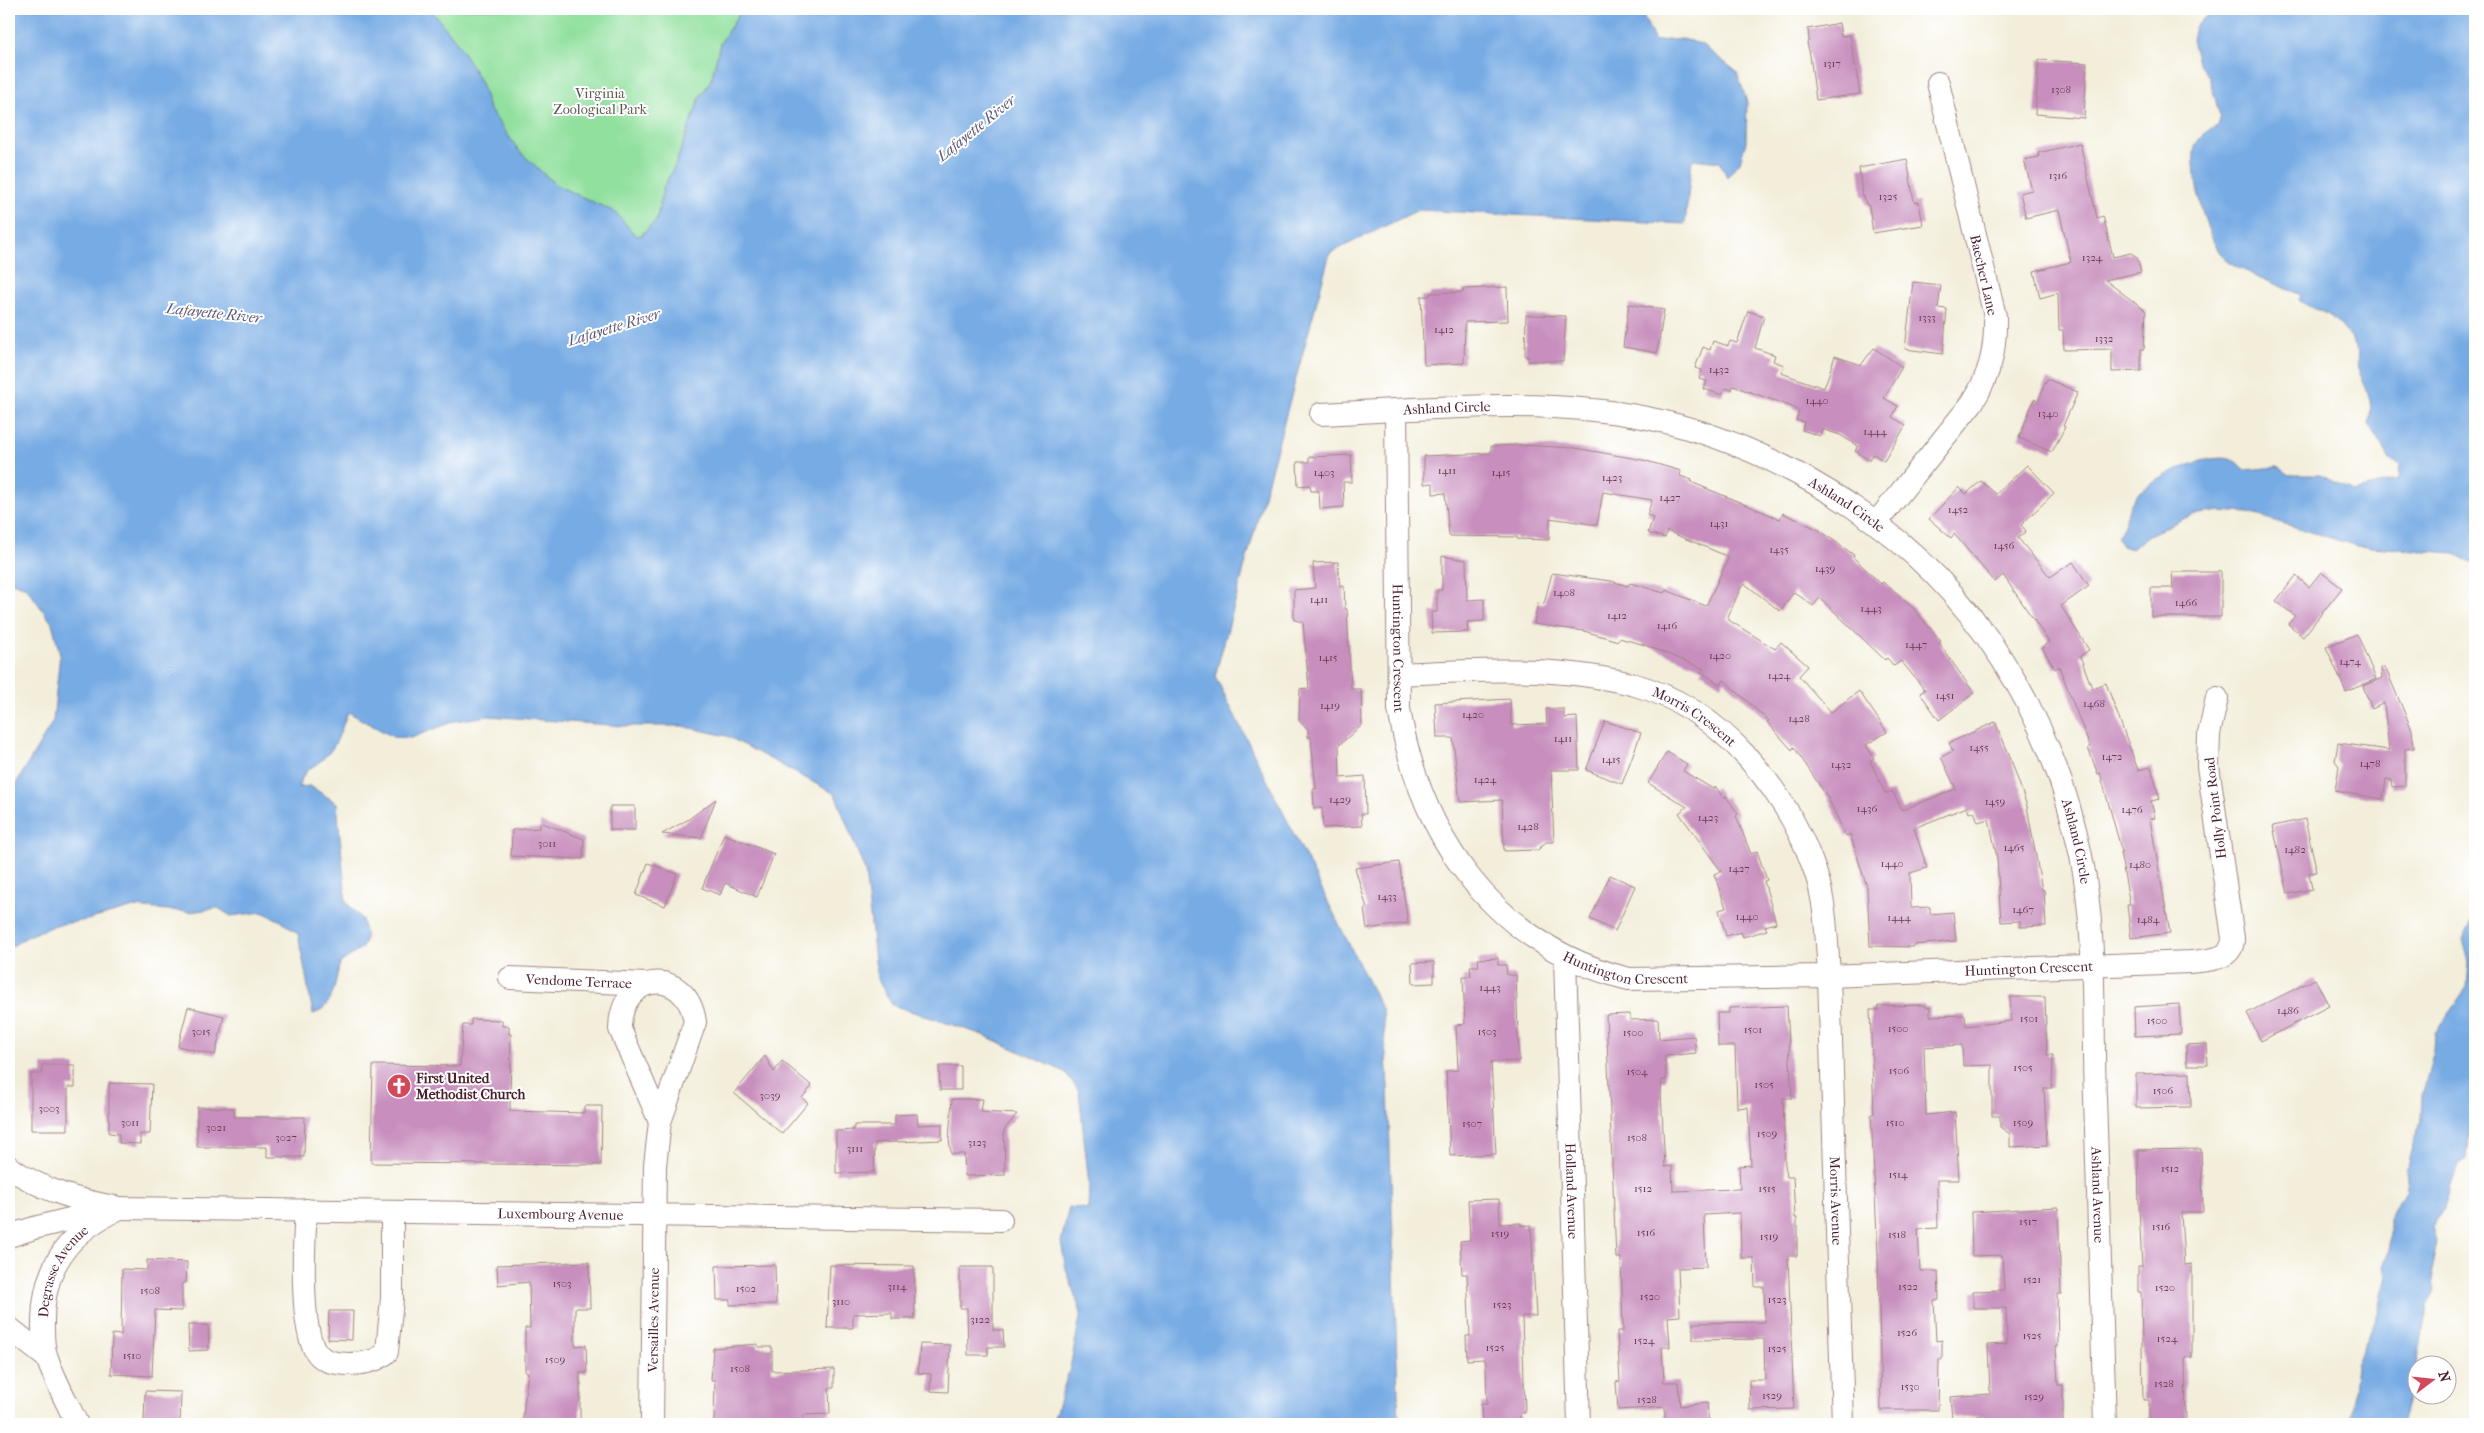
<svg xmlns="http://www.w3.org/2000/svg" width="2484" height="1433" viewBox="0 0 2484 1433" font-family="'IM FELL French Canon',serif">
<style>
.green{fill:#91e09e;stroke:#6e8064}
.water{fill:#77abe4;stroke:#606588}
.building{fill:#c88fbe}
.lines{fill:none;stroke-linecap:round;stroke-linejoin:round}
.minor-casing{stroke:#9e8682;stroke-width:24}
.minor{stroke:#fff;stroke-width:22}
.labels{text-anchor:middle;stroke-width:4;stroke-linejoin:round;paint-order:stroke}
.number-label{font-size:11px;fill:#6a3b50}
.park-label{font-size:14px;fill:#5f594e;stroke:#fff}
.street-label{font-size:14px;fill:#4a1f2b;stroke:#fff}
.poi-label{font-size:14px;font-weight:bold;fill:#4a1f2b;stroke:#fff;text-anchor:start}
.water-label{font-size:15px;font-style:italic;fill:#5c5775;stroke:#fff}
</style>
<rect width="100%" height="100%" fill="#fff"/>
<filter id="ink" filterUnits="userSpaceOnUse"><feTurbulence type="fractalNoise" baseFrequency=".02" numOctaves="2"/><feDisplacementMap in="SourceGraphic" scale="10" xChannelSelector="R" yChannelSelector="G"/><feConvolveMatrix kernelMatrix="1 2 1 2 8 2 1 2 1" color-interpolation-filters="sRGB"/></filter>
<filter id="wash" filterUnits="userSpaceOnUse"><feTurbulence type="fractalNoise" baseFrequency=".0096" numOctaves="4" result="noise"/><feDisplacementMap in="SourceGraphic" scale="20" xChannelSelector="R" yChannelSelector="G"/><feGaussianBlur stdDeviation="1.12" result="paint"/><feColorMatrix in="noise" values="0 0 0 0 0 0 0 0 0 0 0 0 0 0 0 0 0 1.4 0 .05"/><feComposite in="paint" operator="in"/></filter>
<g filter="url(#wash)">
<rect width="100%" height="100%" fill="#f3eeda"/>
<!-- green -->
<path class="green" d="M430,9H742L720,44L711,80L700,97L675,166L663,188L657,219L641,235L636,236L615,212L556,185L520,152L489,109L481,83L459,45Z"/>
<!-- water -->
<path class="water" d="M9,9H430L459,45L481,83L489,109L520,152L556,185L615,212L636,236L642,235L657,219L663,188L675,166L700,97L711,80L720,44L742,9H1640L1655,41L1683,39L1701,44L1737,72L1747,102L1746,142L1740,162L1727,177L1720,162L1692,159L1685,224L1418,210L1330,253L1215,676L1383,1012L1388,1086L1399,1424H1056L1054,1418L1070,1368L1081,1313L1066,1269L1061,1242L1069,1207L1088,1209L1089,1185L1079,1091L1065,1072L983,1035L892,1005L877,978L865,871L835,794L727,736L682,726H622L489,716L455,721L411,738L393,737L348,712C342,726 338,744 327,755C312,771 308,763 298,787L310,786L337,803L346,902L362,919L366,938L362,948L340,963C335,981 334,1008 313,1014L298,934L281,921L262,912L231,916L218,908L190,912L134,907L87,920L56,925L30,935L9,948V796L53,721L60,654L52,623L26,587L9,581Z
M2224,9H2475V565L2455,553L2357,546L2249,513L2220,511L2192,515L2149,535L2131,549L2122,546L2117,536C2128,525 2125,509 2136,496C2153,479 2214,447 2237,462C2240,464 2243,468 2245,470L2278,467L2290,475H2319L2354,491L2399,480L2400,464L2390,460L2369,424C2374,395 2366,392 2358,368C2356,362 2359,355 2357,349C2353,338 2339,323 2330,316C2321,309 2310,309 2299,300L2301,295C2281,286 2245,273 2228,261C2207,247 2192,178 2194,153C2195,139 2206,132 2217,126L2220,116L2209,77L2198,63L2192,40L2195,27L2204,18Z
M2475,914V1121L2470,1128L2467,1160L2458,1165L2444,1208L2436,1217L2433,1227L2437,1241L2431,1272L2435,1291L2427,1306L2415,1378L2404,1408L2402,1424H2350L2358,1358L2375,1322L2386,1276L2384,1266L2390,1250V1219L2394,1208L2408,1190L2406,1169L2421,1118L2422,1096L2434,1051L2435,1033L2467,987L2469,962L2463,939Z"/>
<g id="blocks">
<!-- building -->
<path class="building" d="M1839,23L1841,36L1850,35L1860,94L1816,100L1810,55L1807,43L1809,40L1808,29Z
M2039,60L2087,63L2084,118L2035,114Z
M2080,143L2097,218L2103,216L2113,257L2131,253L2137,257L2141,272L2105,280L2146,311L2144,349H2141V371L2112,372V349L2064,350L2063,330H2059L2058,293L2040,298L2034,271L2071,262L2059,210L2026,218L2020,193L2032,190L2024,160L2039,157L2038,153Z
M1907,159L1914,202H1919L1923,225L1873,233L1869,206L1866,204L1864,196H1862L1859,168Z
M1913,282L1941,285L1938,308L1947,309L1943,354L1905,349Z
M1507,287L1508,321L1465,322L1464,363L1424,365L1421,296H1430V293L1463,292V289Z
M1629,304L1664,310L1657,353L1623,347Z
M1748,311L1764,316L1755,348L1775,355L1773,361L1784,365L1781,373L1824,388L1835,356L1861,365L1874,348L1902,367L1884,398L1898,406L1892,417L1906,425L1884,461L1873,454L1869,460L1855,451L1858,446L1840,435L1822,429L1820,436L1802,430L1804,422L1796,420L1799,411L1793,407L1733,386L1732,390L1725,388L1722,395L1704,389L1707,381L1699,379L1702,370L1695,368L1703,347L1710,350L1713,341L1728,346L1730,341L1737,343Z
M1526,315L1566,316L1563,361H1528V356H1525Z
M2047,379L2078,392L2063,426L2065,427L2052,452L2019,438L2034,399L2038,401Z
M1519,445L1575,448L1643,460L1681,471L1680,476L1692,480L1691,482L1780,519L1783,513L1819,530L1854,555L1853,557L1881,584L1883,582L1913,608L1941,641L1939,643L1974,693L1939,720L1920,693L1925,690L1901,661L1894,666L1887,658L1885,660L1820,598L1813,606L1794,592L1780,611L1745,584L1741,587L1727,619L1775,649L1781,642L1808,666L1799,676L1831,712L1859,691L1887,732L1866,745L1874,758L1870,761L1885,793L1893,792L1902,810L1956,789L1941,757L1953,751L1949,743L1995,722L2009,754L2027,806L2042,890H2044L2046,926L2020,927V921L2001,922L1997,858L1989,819L1978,822L1974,811L1969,813L1967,807L1914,828L1927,868L1910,873L1911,908L1930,907V914L1953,912L1956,941L1913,945V947L1870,946L1867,887L1850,834L1846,836L1828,798L1794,747L1792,750L1767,722L1769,721L1724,680L1721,685L1701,672L1704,669L1645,645L1619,638L1618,641L1584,631L1534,624L1538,603L1544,604L1552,573L1611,581L1628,586L1630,583L1664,593L1666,590L1706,606L1729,557L1667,531L1665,538L1648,533L1653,517L1647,515L1652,500L1603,492L1597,525L1550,518L1549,540L1517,539V537L1449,536L1445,493L1433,494V483L1424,484V456L1491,453V446Z
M1351,455L1352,482H1343L1344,507L1320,509L1319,491H1311L1310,485L1298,486L1297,462H1309V457Z
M2027,465L2054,493L2021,525L2026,531L2018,538L2050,577L2073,562L2089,586L2061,606L2089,650L2080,656L2092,688L2106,683L2138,770L2151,767L2160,799L2151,801L2155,818L2150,819L2170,933L2131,938L2127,905H2130L2120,852H2122L2100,773L2098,774L2088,748L2090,747L2059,666L2055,669L2042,647L2049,642L2003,575L1995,582L1954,534L1951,538L1929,519L1959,487L1966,494L1981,481L1996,494Z
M1442,556L1466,560L1467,600L1484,599V621L1467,622L1468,632L1432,633L1431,612H1437V590H1442Z
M1338,562L1340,587L1344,586L1345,609H1347L1351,689H1361L1362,725L1339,745L1340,778L1365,776L1366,814H1361L1362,826L1323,828L1322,808H1314L1313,789H1316L1311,737H1308V729L1299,721L1300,689L1309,688L1303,622L1294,620V590L1315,588L1313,563Z
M2172,572H2221V617H2151V588H2173Z
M2321,572L2342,588L2303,637L2288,624L2295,616L2276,601L2296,576L2309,587Z
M2357,634L2376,679L2346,692L2326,647Z
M2385,667L2412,730L2414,748L2405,749V786L2392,787L2391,780L2386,779L2383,799L2335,791L2339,766L2335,761L2338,743L2389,750L2384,703L2372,709L2363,686L2382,678L2381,668Z
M1510,699L1511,725L1547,724L1546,709H1564V718L1577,717L1579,770H1551L1554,842H1546L1538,850L1504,851L1502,800L1460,802L1453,738H1437L1435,703Z
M1605,721L1641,733L1622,784L1586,770Z
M1667,752L1687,764L1683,771L1713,789L1716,787L1724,799L1726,796L1738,814L1736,816L1751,854L1757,851L1767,880L1764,881L1776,923L1765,926L1767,930L1743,937L1741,932L1726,936L1719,910L1726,908L1714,874L1721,871L1679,813L1687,807L1648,783Z
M716,799L701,838L662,834L689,819Z
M610,806H635V830H610Z
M2305,819L2317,872L2309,873L2312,889L2288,894L2273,826Z
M540,822L584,839L583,859L511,856L512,830L540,828Z
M724,834L774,854L757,897L725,883L720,895L702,888Z
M1399,862L1408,923L1367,929L1364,909L1367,908L1355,868Z
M648,863L677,874L665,906L636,895Z
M1610,875L1635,886L1615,931L1590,919Z
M1498,958V965H1506L1507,975H1516L1519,1061L1491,1062L1496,1154L1450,1156L1446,1071L1458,1070L1456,1025L1465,1024L1463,976H1471L1470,966H1479L1478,959Z
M1434,962V983L1413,984L1412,963Z
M2315,979L2329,1006L2261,1041L2247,1013Z
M2010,997H2045L2047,1055H2053L2052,1088H2044L2047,1145L2010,1147V1134L2000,1127V1116H1992V1065L1963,1066L1962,1045L1924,1047L1926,1115L1955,1112L1959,1180H1937L1938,1228L1918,1229L1920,1271H1938L1939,1300H1934L1936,1341L1942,1340V1359H1939L1938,1410H1881L1878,1255L1871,1114H1874L1870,1010H1879L1878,1006L1925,1005V1007H1930V1016L1965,1015L1966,1026L2011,1021Z
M2179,1004L2181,1034L2135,1036L2134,1007Z
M1787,1006L1792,1098H1783L1785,1165L1787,1177H1793L1795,1218H1797V1256H1788L1794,1409L1750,1410L1749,1380H1765L1764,1339L1693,1340V1323L1765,1322L1764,1287H1755L1754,1258H1741L1740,1213L1704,1215L1706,1267L1678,1268L1680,1316L1668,1317L1670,1347H1662L1664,1382H1678L1680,1406L1707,1403L1709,1424H1665V1407L1618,1410L1616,1382L1620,1381L1617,1331H1623L1621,1258H1616L1606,1015L1630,1014V1020L1658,1019L1659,1039L1694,1036L1696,1053L1665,1056L1666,1080H1662L1661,1093L1665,1167L1672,1166L1673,1191L1740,1189L1739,1166L1751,1165L1748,1107L1737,1108L1735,1046H1718L1717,1013H1729V1008Z
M188,1007L224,1016L215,1055L178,1046Z
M471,1019L502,1020V1026H509V1034H511L510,1111L584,1113V1106H602L601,1165L371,1163L373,1065L460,1066L463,1025H471Z
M2207,1044L2208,1065H2187L2186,1045Z
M765,1056L774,1072L782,1061L812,1086L802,1098L808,1103L782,1134L734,1093Z
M42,1065H75V1087H68V1130H31V1074H42Z
M939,1066H961V1090H940Z
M2190,1073L2191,1107L2136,1108V1074Z
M109,1083L152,1084L150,1134H140V1144L119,1143V1134L109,1133Z
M952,1099H983L981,1112L1017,1114L1004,1130L1005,1175L965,1176L964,1154H951L949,1140Z
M197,1107L234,1108V1117H305L304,1157H267V1147H197Z
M917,1114L918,1125L942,1124V1140L875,1143L874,1172L836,1173V1131L854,1130V1125H895V1115Z
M2201,1149L2203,1212H2181L2184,1265L2192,1264V1357H2185L2186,1424H2149V1400H2143L2141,1292H2138V1266H2142L2139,1209L2138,1150Z
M1499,1199L1500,1224L1521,1223V1226L1531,1225L1536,1316H1522L1525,1413H1520V1424H1482L1481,1404H1487L1486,1362L1484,1359L1467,1360L1466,1336H1470L1467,1274H1462L1460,1241L1470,1240L1468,1200Z
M2058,1207L2061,1294H2057L2058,1347L2056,1346L2058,1385H2063V1424H1983V1415L1952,1418L1950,1397L1990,1394L1988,1345L2007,1344L2006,1308H1973V1291L2004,1290L2002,1255L1972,1256L1971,1212Z
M147,1260L187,1262L186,1283H182V1311L155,1310L152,1376L111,1374L112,1334L121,1335L122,1269L147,1270Z
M589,1262L590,1308H575V1346L586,1345L587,1373H580V1424H522L528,1372H525V1328H530L529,1282L498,1285L497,1265Z
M775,1265L776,1304L730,1305V1300H717L716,1266Z
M830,1265L914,1266L915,1319H892V1313L853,1314V1328H827Z
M960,1267H993V1330H1003L1004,1347H988V1355H968L967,1308H960Z
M329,1311H353L352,1340L328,1339Z
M188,1325H208L209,1350L189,1351Z
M758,1344V1347H772V1371L834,1369V1388H829L830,1414L803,1415V1421L714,1424L715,1380H711L713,1348Z
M920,1344L950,1345L948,1392L930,1391L931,1374L918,1373Z
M145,1391L181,1392L180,1424H144Z"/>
</g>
</g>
<g filter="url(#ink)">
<use href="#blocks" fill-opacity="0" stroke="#9e8682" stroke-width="1"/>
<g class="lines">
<defs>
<g id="minor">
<path id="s1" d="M1396,410L1399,709C1421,840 1496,946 1629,979L1829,976L2190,962C2207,960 2233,961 2233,938L2208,766L2209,734L2217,698"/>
<path id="s2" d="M1321,414C1429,409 1540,397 1647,418C1721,433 1790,465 1853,507C1974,588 2052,714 2081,856C2097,935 2092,1017 2095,1097C2098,1206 2102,1315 2105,1424"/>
<path d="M1876,523L1972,403C1990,375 1996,350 1995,316L1938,83"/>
<path id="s3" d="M1398,674C1477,670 1557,665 1635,685C1720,708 1787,790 1815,871C1826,900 1827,945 1829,976L1843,1424"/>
<path id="s4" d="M1565,957L1579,1424"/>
<path id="s5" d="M510,978L647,984"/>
<path id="s6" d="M9,1167C42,1191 80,1201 120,1208L1001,1220"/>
<path d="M306,1210C304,1239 299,1331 317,1353C325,1363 336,1363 348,1364C361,1364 377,1362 387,1352L392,1298V1213"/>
<path d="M9,1236L34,1228L102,1211"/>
<path d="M9,1328L46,1357"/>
<path id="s7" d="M77,1424C67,1402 55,1381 47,1358C42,1346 43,1332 43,1320C44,1263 71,1231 120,1208"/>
<path id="s8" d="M652,1424L655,1165L660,1122L620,1029C620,971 687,966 695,1022L660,1122"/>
</g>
</defs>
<!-- minor casing -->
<use href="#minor" class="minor-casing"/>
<!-- minor -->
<use href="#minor" class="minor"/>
</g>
</g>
<!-- icons -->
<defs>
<symbol id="church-disc" viewBox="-11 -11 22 22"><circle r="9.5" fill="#d1495b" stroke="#fff"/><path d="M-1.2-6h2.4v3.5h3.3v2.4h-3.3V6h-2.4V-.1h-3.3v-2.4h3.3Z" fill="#fff"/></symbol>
</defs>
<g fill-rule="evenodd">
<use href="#church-disc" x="385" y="1072" width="28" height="28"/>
</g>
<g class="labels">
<!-- number labels -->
<g class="number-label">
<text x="1832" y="67">1317</text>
<text x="2061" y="93">1308</text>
<text x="2058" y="179">1316</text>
<text x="1888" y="200">1325</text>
<text x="2092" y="261">1324</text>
<text x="1927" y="321">1333</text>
<text x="1444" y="333">1412</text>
<text x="2104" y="342">1332</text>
<text x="1719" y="373">1432</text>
<text x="1817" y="404">1440</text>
<text x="2048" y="417">1340</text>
<text x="1875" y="435">1444</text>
<text x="1447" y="474">1411</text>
<text x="1324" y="476">1403</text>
<text x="1501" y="476">1415</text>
<text x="1612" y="481">1423</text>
<text x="1670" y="501">1427</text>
<text x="1958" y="513">1452</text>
<text x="1719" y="527">1431</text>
<text x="2004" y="549">1456</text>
<text x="1779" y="553">1435</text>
<text x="1825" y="572">1439</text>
<text x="1564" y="596">1408</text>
<text x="1319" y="603">1411</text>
<text x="2186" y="606">1466</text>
<text x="1871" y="612">1443</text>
<text x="1617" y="619">1412</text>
<text x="1667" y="629">1416</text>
<text x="1916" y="648">1447</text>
<text x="1720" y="659">1420</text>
<text x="1328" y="661">1415</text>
<text x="2350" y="665">1474</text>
<text x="1779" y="679">1424</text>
<text x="1945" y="699">1451</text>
<text x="2094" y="707">1468</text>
<text x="1330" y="709">1419</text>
<text x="1473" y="718">1420</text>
<text x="1799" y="722">1428</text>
<text x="1563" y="742">1411</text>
<text x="1979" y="751">1455</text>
<text x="2112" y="760">1472</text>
<text x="1611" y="763">1415</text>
<text x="2370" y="767">1478</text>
<text x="1841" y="768">1432</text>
<text x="1485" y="783">1424</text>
<text x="1340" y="803">1429</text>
<text x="1995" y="805">1459</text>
<text x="1867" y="812">1436</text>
<text x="2132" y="813">1476</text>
<text x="1708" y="821">1423</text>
<text x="1528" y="830">1428</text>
<text x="547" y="847">3011</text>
<text x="2014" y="851">1465</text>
<text x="2295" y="853">1482</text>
<text x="1892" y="867">1440</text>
<text x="2140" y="868">1480</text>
<text x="1739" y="872">1427</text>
<text x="1387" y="900">1433</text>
<text x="2023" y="913">1467</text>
<text x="1747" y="920">1440</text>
<text x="1899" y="921">1444</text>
<text x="2148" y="923">1484</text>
<text x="1490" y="991">1443</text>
<text x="2288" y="1014">1486</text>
<text x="2029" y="1022">1501</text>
<text x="2157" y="1024">1500</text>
<text x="1898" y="1032">1500</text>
<text x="1753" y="1033">1501</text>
<text x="201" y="1035">3015</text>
<text x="1487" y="1035">1503</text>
<text x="1633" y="1036">1500</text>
<text x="2023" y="1071">1505</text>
<text x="1899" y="1074">1506</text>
<text x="1637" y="1075">1504</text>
<text x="1764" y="1088">1505</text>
<text x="2163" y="1094">1506</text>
<text x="770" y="1099">3039</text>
<text x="49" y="1112">3003</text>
<text x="130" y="1126">3011</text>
<text x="1895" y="1126">1510</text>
<text x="2023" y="1126">1509</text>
<text x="1472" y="1127">1507</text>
<text x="216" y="1131">3021</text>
<text x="1767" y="1137">1509</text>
<text x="286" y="1141">3027</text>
<text x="1637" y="1141">1508</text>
<text x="977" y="1146">3123</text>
<text x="855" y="1152">3111</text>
<text x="2170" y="1172">1512</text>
<text x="1898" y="1178">1514</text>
<text x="1643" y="1192">1512</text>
<text x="1767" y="1192">1515</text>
<text x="2028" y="1225">1517</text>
<text x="2161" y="1230">1516</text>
<text x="1646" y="1236">1516</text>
<text x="1500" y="1237">1519</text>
<text x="1897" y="1238">1518</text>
<text x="1769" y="1240">1519</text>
<text x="2032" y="1283">1521</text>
<text x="562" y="1287">1503</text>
<text x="897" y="1290">3114</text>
<text x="1908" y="1290">1522</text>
<text x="2165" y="1291">1520</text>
<text x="746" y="1292">1502</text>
<text x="150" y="1294">1508</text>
<text x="1650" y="1300">1520</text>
<text x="1777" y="1303">1523</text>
<text x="841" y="1305">3110</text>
<text x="1502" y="1308">1523</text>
<text x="980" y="1323">3122</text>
<text x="1907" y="1336">1526</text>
<text x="2032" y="1339">1525</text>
<text x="2167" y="1342">1524</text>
<text x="1644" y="1344">1524</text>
<text x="1495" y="1351">1525</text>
<text x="1777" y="1352">1525</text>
<text x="132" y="1359">1510</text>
<text x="555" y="1363">1509</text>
<text x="740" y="1372">1508</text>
<text x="2164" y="1387">1528</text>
<text x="1910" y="1390">1530</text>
<text x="1772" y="1399">1529</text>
<text x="2034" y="1400">1529</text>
<text x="1647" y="1403">1528</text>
</g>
<!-- park labels -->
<g class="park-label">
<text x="600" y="98">Virginia<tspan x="600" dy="16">Zoological Park</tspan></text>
</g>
<!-- street labels -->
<g class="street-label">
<text transform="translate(1984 275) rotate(77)" y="5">Baecher Lane</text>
<text dy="5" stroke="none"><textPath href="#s2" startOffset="126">Ashland Circle</textPath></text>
<text dy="5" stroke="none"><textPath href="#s2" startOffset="546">Ashland Circle</textPath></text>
<text dy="5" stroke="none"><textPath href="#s1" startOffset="238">Huntington Crescent</textPath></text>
<text dy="5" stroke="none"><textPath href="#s3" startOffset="306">Morris Crescent</textPath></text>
<text transform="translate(2215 808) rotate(-97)" y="5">Holly Point Road</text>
<text dy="5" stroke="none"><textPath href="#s2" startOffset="965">Ashland Circle</textPath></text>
<text dy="5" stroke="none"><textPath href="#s1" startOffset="671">Huntington Crescent</textPath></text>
<text dy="5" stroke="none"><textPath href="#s1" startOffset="1076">Huntington Crescent</textPath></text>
<text dy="5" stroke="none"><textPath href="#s5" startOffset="69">Vendome Terrace</textPath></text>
<text dy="5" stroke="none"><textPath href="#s4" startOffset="234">Holland Avenue</textPath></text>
<text dy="5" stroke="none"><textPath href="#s2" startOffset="1320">Ashland Avenue</textPath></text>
<text dy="5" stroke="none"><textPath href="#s3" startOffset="838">Morris Avenue</textPath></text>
<text dy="5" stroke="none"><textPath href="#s6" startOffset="560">Luxembourg Avenue</textPath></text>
<text dy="5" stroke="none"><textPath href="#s7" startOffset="165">Degrasse Avenue</textPath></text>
<text dy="5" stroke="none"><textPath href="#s8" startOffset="104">Versailles Avenue</textPath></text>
</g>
<!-- poi labels -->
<g class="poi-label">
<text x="416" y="1083">First United<tspan x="416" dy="16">Methodist Church</tspan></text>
</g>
<!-- water labels -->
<g class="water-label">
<text transform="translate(976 128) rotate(-39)" y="5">Lafayette River</text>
<text transform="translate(214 313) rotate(6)" y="5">Lafayette River</text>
<text transform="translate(614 327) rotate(-17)" y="5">Lafayette River</text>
</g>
</g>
<!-- margin -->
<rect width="2484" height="1433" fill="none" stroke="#fff" stroke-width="30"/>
<!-- north arrow -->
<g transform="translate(2432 1380) rotate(74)"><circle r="24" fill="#ffffff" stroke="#b7a5aa"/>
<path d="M0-4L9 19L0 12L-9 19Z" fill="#d1495b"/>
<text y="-8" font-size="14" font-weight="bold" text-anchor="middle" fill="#4a1f2b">N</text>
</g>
</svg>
